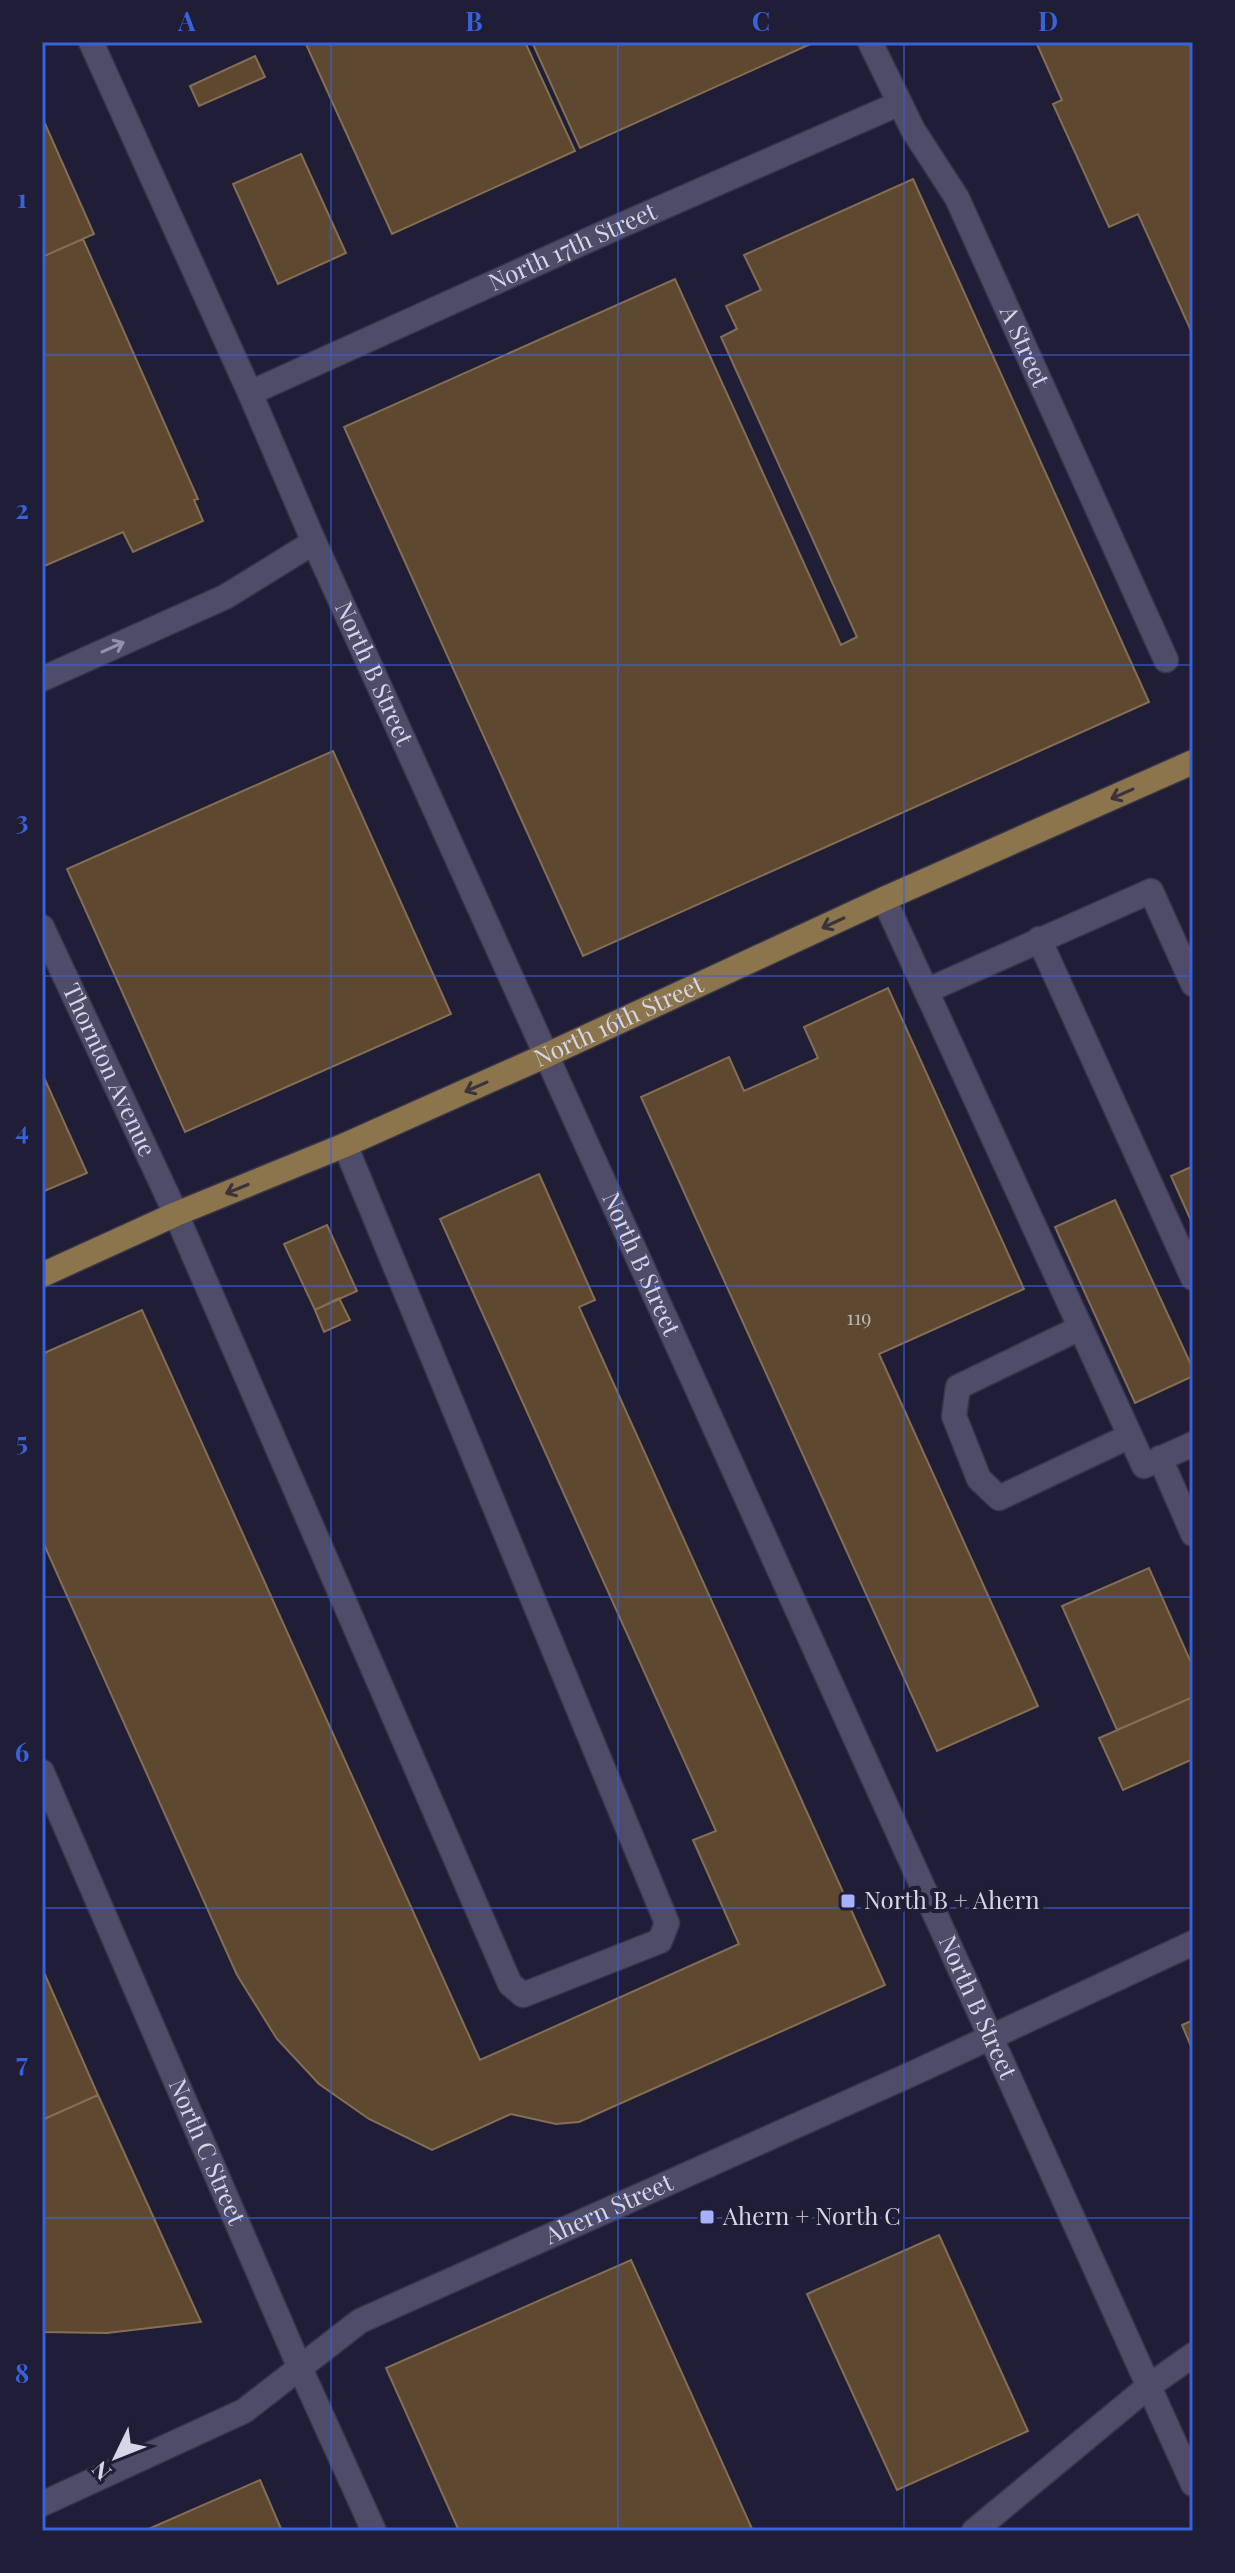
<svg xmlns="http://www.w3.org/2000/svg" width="1235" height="2573" viewBox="0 0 1235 2573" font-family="'Playfair Display',serif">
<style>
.building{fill:#5e4930;stroke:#846e54;stroke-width:2}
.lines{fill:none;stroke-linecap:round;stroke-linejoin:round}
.minor-casing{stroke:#373549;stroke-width:27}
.major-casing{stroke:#373549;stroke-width:27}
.minor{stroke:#4e4c69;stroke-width:24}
.major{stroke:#8c754d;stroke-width:24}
.oneway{stroke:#9291a8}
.oneway2{stroke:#3b333c}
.grid{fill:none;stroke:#3962da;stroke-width:2;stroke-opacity:0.55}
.poi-dot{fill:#a6b1fc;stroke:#201d37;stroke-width:3}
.labels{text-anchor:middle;stroke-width:8;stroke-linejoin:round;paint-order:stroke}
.number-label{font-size:20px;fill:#b8b3b9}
.street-label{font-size:24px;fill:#d6d6e7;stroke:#201d37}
.poi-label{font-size:24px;fill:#d6d6e7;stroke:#201d37;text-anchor:start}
.neatline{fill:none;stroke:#3962da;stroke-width:3}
.grid-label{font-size:26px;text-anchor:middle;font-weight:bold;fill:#3962da}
</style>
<rect width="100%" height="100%" fill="#201d37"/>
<!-- building -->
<path class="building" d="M305,42H525L575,151L392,234Z
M532,42H815L580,148Z
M1036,42H1193V335L1138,214L1109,227L1053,104L1062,100Z
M255,56L265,77L199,106L190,86Z
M42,117L94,234L42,257Z
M301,154L346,253L278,284L233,184Z
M913,179L1149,702L583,956L344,427L675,279L841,645L857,637L721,337L737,329L726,306L761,290L744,255Z
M83,239L198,499L194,500L203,521L133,552L123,532L42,567V257Z
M333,751L451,1014L185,1132L67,869Z
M888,988L1024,1289L879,1354L1038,1706L937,1751L641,1097L729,1057L744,1091L818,1058L804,1027Z
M42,1073L87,1173L42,1192Z
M1193,1166V1225L1171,1176Z
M539,1174L595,1300L579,1307L885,1985L579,2122L556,2124L511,2114L432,2150L369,2119L319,2084L277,2039L237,1975L42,1540V1354L142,1310L480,2060L739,1944L693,1840L716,1831L440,1219Z
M1115,1200L1193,1369V1376L1135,1403L1055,1227Z
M327,1225L357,1291L315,1310L284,1244Z
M339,1298L350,1320L324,1332L315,1310Z
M1149,1568L1193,1667V1697L1117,1730L1062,1606Z
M1193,1697V1759L1123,1790L1099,1738Z
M42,1968L98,2095L42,2120Z
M1193,2020V2051L1182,2025Z
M98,2095L201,2322L107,2333L42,2332V2120Z
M939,2235L1028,2431L897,2490L807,2294Z
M631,2260L753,2531H459L386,2368Z
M260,2480L282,2531H144Z"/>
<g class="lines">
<defs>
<g id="minor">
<path id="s1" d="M91,42L250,393L314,542L1193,2484"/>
<path id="s2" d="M870,42L913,130L957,198L1166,660"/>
<path id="s3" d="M250,393L615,228L898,104"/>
<path d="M42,679L225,597L314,542"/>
<path d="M884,899L1144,1466L1193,1444"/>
<path id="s4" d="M42,927L176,1214L510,1984L523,1995L660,1941L667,1923L345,1145"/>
<path d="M1039,939L1193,1278"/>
<path d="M926,991L1151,891L1193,984"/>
<path d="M1080,1328L958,1387L954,1416L979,1479L999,1498L1130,1436"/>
<path d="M1160,1458L1193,1534"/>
<path id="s5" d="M42,1772L300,2368L374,2531"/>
<path id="s6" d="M42,2504L244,2411L360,2321L916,2072L1193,1943"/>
<path d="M974,2531L1149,2386L1193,2355"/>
</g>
<g id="major">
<path id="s7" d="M42,1275L176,1214L345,1145L547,1055L884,899L1193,762"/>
</g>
</defs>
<!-- minor casing -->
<use href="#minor" class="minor-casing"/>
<!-- major casing -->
<use href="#major" class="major-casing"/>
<!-- minor -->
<use href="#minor" class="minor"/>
<!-- major -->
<use href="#major" class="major"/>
</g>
<!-- one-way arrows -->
<defs><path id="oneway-shaft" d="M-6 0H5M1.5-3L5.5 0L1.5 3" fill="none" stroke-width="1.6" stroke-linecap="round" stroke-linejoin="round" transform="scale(2)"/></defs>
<use class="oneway" href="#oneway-shaft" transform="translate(113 647) rotate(-24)"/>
<g class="oneway2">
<use href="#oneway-shaft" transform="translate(1122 794) rotate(156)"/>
<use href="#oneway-shaft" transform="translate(833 923) rotate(155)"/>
<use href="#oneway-shaft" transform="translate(476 1087) rotate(156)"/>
<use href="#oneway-shaft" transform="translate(237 1189) rotate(158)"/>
</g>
<!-- grid -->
<path class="grid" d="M331,42V2531M618,42V2531M904,42V2531M42,355H1193M42,665H1193M42,976H1193M42,1286H1193M42,1597H1193M42,1908H1193M42,2218H1193"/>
<!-- markers -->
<g class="poi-dot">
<rect x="840" y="1893" width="16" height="16" rx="4"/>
<rect x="699" y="2209" width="16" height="16" rx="4"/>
</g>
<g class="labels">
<!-- number labels -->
<g class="number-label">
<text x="859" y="1325">119</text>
</g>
<!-- street labels -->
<g class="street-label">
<text dy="8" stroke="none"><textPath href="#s3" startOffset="354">North 17th Street</textPath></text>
<text dy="8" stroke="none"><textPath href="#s2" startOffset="342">A Street</textPath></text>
<text dy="8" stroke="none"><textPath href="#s1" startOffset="692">North B Street</textPath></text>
<text dy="8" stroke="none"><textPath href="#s7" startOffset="630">North 16th Street</textPath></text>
<text dy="8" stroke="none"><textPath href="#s4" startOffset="158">Thornton Avenue</textPath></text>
<text dy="8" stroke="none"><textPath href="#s1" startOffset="1340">North B Street</textPath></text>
<text dy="8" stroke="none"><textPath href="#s1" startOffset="2156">North B Street</textPath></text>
<text dy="8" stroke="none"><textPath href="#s5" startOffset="414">North C Street</textPath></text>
<text dy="8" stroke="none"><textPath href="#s6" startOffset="642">Ahern Street</textPath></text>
</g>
<!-- poi labels -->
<g class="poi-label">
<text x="864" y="1909">North B + Ahern</text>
<text x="723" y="2225">Ahern + North C</text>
</g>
</g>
<!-- border -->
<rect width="1235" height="2573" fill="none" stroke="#201d37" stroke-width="88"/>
<!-- north arrow -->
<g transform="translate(116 2457) rotate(227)" stroke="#201d37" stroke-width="6" paint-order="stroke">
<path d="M0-6L14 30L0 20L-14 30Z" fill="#d6d6e7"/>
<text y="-12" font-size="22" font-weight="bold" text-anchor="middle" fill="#d6d6e7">N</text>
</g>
<rect x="44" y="44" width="1147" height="2485" class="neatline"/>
<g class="grid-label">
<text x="187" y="31">A</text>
<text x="474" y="31">B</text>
<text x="761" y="31">C</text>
<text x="1048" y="31">D</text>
<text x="22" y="208">1</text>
<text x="22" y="519">2</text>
<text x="22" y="830">3</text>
<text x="22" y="1140">4</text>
<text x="22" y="1451">5</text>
<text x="22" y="1762">6</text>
<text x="22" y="2072">7</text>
<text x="22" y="2383">8</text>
</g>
</svg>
